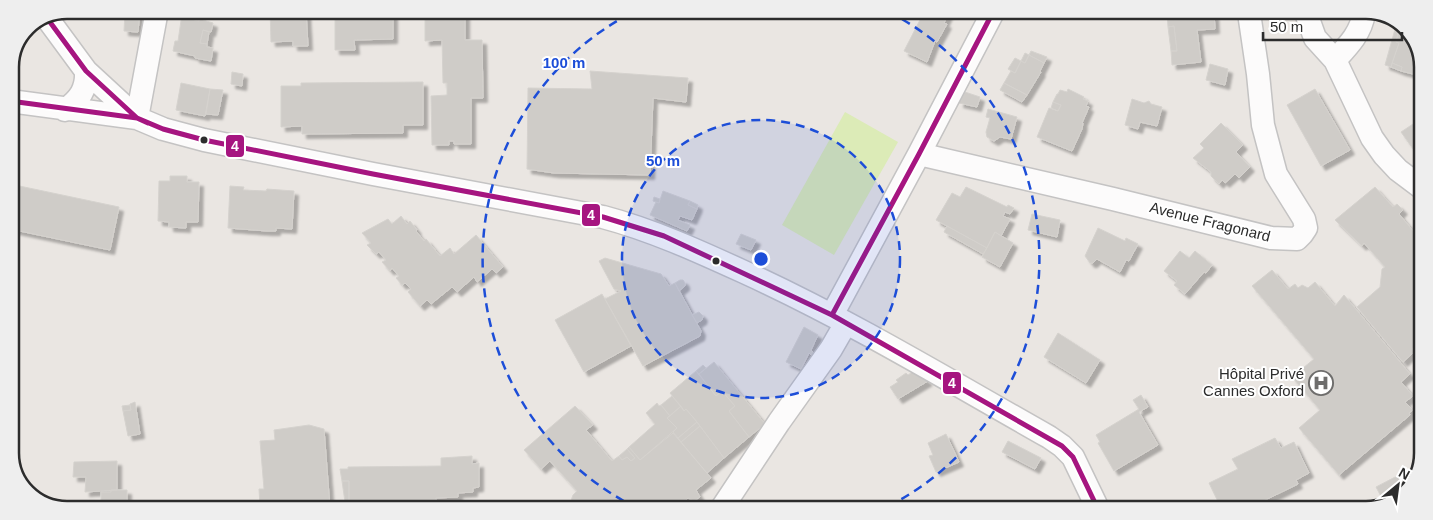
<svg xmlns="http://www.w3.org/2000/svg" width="1433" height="520" viewBox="0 0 1433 520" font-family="Helvetica,sans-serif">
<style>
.pitch{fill:#dcebb7}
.building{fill:#cfccc8;stroke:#d5d2ce;filter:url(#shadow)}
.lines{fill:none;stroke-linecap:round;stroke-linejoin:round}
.minor-casing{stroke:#c4c3c3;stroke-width:25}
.minor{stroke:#fcfbfb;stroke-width:22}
.bus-1-casing{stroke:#fff;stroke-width:9}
.bus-1{stroke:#a61580;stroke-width:5}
.ring{fill:none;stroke:#1d4ed8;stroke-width:2.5;stroke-dasharray:9 6}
.bus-dot{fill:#2c2c2c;stroke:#fff;stroke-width:2}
.labels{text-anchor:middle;stroke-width:4;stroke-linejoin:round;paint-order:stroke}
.street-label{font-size:15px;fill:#2c2c2c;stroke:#fff}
.poi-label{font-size:15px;fill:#2c2c2c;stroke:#fff;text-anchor:end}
.rim{fill:none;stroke:#2c2c2c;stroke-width:2.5}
.centre{fill:#1d4ed8;stroke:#fff;stroke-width:2.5}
.ring-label{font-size:15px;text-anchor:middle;font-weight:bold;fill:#1d4ed8;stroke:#fff;stroke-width:4;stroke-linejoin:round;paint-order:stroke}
.line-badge{stroke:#fff;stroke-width:2}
.badge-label{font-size:14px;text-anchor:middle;font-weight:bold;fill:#fff}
</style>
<defs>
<filter id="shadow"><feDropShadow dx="4.5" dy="4.5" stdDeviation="1" flood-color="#0004"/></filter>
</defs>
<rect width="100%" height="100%" fill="#eae6e2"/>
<!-- pitch -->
<path class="pitch" d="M845,112L898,142L834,255L782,225Z"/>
<!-- building -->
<path class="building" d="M121,10H140L138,32L124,31L125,11Z
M270,10L306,11L308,46H293V41L271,42Z
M335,11H393V39L354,40L355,50H335Z
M425,11H465V40H482L483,98H471V144H454V141H449V145H432L431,96L447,95V83H443L442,40L425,41Z
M924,12H953L952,14L949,12L944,23L947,24L937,42L935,41L927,62L904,51Z
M1186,13H1214L1215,29L1197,30L1201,62L1172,65L1171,51H1177L1174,26L1168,27L1167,14Z
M182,14L195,16L194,20L199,21L200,19L213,23L211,32L203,30L200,43L207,44V47L213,48L211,61L195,58V56L173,51L175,41H178Z
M1397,22L1403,27L1402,30L1399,29L1396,42L1399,43L1391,67L1385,65Z
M1174,26L1177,51H1171L1168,27Z
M1403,27L1411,33L1420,57L1418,56L1413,74L1401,71L1402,67L1392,63L1399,43L1396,42L1399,29L1402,30Z
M203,30L209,32L207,44L200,43Z
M1031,51L1047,57L1044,63L1029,55Z
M1025,53L1029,55L1025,63L1021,61Z
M1029,55L1044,63L1040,71L1041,72L1027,95L1004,83L1011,71L1015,73L1021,61L1025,63Z
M1015,58L1021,61L1015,73L1008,69Z
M1392,63L1402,67L1401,71L1391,67Z
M1210,64L1228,69L1225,85L1206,80Z
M590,71L688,78L686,102L653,98L650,175L554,173L527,169L528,88L592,89Z
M232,72L243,74L242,86L231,84Z
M423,82V125H403V133L302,134V126L281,127V86H301V83Z
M181,83L210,89L205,116L176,110Z
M1004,83L1027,95L1022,102L1000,90Z
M210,89L223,90L218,115L206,114Z
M1068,89L1084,97L1083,99L1088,101L1086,106L1089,107L1082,123H1083L1082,129L1072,151L1037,137L1049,108L1058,111L1061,105L1053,102L1057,94H1058L1060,90L1067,92Z
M1315,89L1350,150L1321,166L1287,105Z
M962,91L980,97L977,107L959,103Z
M1132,99L1144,103L1149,101L1151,104L1162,107L1157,126L1140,122L1138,129L1125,125Z
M1053,102L1061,105L1058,111L1051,108Z
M988,109L1017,117L1011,139L1000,137L994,141L987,137L986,132L990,118L986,117Z
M1422,118V153L1418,156L1401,132Z
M1221,123L1243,145L1236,152L1250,167L1239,178L1235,174L1225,183L1222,180L1219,184L1211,176V172L1193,158L1204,148L1200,144Z
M170,176H187V182H199L198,222H186V228L169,227V222L158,221L159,181H170Z
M10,184L119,207L110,250L10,229Z
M230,186L244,187L243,190L266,191L267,189L294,191L292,229L276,228V231H267L228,228Z
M966,187L1007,207L1008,205L1014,208L1010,214L1005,212L1003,216L1010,219L1001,236L995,232L987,248L936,220L952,193L960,197Z
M1375,187L1393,207L1397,204L1403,210L1399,214L1419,238H1422L1420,342L1412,349L1414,352L1403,362L1357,307L1380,287L1382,269L1385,267L1364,243L1362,246L1335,220Z
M663,191L690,201L688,205L697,209L692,220L680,216L678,220L690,225L687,231L650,215L656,202L659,203Z
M654,197L660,199L659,203L653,201Z
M690,201L698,205L697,209L688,205Z
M1032,214L1060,220L1057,237L1028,230Z
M401,216L407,224L410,221L417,230L416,231L424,241L426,239L440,256L450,248L454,254L476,235L503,267L496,273L492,269L477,282L474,277L457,292L452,287L431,304L427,300L420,306L408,292L411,289L405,283L402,285L396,278L399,276L392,268L390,271L382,262L386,260L379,252L376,254L367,245L371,243L362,233L388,219L392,224Z
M947,226L987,248L983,254L944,232Z
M1098,228L1125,241L1126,238L1138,244L1129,261L1126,260L1120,272L1097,259L1093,263H1090L1085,256Z
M995,232L1013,243L1000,267L982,257Z
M741,234L756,240L751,250L736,244Z
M1180,251L1189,258L1195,251L1212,265L1206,273L1204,272L1185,294L1174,285L1177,281L1164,271Z
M605,258L661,274L669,286L675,283L701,331L700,336L643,366L605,299L621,291L614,289L599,261Z
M1272,270L1288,289L1295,284L1298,288L1302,285L1308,288L1315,282L1335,306L1344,295L1410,374L1401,382L1413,396L1405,402L1413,410L1409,413L1410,415L1339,475L1299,428L1320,410L1292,377L1314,359L1252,286Z
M680,280H683L685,283V286L679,291L675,283Z
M602,294L631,346L584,372L555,320Z
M699,312L703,316L702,320L697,323L692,315Z
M804,327L818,335L811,350L814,353L812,356L809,353L801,369L786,362Z
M1058,333L1100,360L1086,383L1044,357Z
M714,362L765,424L749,437L729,411L735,406L722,391L716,396L699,374Z
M703,365L706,368L699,374L696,371Z
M696,371L716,396L722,391L735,406L729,411L749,437L724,458L697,422L686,409L684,411L670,393Z
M914,371L928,381L898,399L890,387L898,382L896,380L906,373L908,375Z
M1141,395L1148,407L1139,412L1158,445L1114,471L1098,443L1100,442L1096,435L1139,409L1133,400Z
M672,396L681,406L670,416L661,405Z
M135,402L140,434L128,436L123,411L131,410L130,404Z
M657,403L659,406L661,405L670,416L667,418L677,428L640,460L629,447L655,424L646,413Z
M130,405L131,410L123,411L122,406Z
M575,406L593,425L586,430L612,461L619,456L622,460L627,457L631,461L635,458L627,449L629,447L640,460L673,433L711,478L696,490L700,497L694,501L688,498L686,500L693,508H570L569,506L573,495L577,491L550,461L541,469L524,450Z
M681,406L684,411L686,409L697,422L678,438L673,432L677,428L667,418Z
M697,422L700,426L681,442L678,438Z
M309,425L324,429L330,508L260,507L259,489H264L260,441L275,440L274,430Z
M700,426L724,458L707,473L681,442Z
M946,434L959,462L936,472L929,456L933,455L928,443Z
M1275,438L1281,448L1294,442L1309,473L1296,480L1298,484L1255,505L1253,501L1235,510H1222L1209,483L1238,469L1232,459Z
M1008,441L1041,458L1035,469L1002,452Z
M627,449L635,458L631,461L627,457L622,460L619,456Z
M472,456V464L479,463V487L473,488V492L458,493V497L436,498V508H346L345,502H349V481H342L340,469H348V467L441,466V458Z
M117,461V490L85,492L86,477H73L74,462Z
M1420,464V472L1398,500L1385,504L1376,487Z
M342,481H349V502H345Z
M111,490H127V507H101V492H111Z"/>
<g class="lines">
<defs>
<path id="minor" d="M1306,13L1315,38L1335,60L1372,138L1384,155L1398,170L1422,188
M47,18L86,71L137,118
M1335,60C1348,46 1361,33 1364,13
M10,101L137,118L163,129L204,140L373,174L603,217C652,230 698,251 744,272C849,320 948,380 1049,437L1062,446L1073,457L1098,509
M65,110C80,99 87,89 86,71
M137,118L157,10
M919,154L1113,199L1271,238L1297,239L1302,234L1306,228L1304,219L1276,174L1263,125L1258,74L1249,13
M832,315L919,154L993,12
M722,508L779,422L831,349L846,323"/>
</defs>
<!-- minor casing -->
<use href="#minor" class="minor-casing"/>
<!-- minor -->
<use href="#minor" class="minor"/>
<defs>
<path id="bus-1" d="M47,18L86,71L137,118L163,129L204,140L373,174L603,217L664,236L832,315L1062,446L1073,457L1098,509
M10,101L137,118L148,123
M832,315L919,154L993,12"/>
</defs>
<!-- bus-1 casing -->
<use href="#bus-1" class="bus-1-casing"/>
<!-- bus-1 -->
<use href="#bus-1" class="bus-1"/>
</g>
<!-- distance rings -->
<circle cx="761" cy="259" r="139" fill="#1d4ed8" fill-opacity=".12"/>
<g class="ring">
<circle cx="761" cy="259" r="139"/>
<path d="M637 508A278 278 0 0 1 633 12M889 12A278 278 0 0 1 885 508"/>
</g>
<!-- icons -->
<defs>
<symbol id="hospital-ring" viewBox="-11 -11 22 22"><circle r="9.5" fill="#fff" stroke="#6e6d6c" stroke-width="1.5"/><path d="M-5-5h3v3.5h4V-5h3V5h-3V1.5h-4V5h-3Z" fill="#6e6d6c"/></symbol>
</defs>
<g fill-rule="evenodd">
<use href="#hospital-ring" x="1307" y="369" width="28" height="28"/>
</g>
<!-- markers -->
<g class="bus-dot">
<circle cx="204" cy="140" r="4.5"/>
<circle cx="716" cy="261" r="4.5"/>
</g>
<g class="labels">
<!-- street labels -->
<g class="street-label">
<text transform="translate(1210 222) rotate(14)" y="5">Avenue Fragonard</text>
</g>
<!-- poi labels -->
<g class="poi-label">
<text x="1304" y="379">Hôpital Privé<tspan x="1304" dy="17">Cannes Oxford</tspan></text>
</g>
</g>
<!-- crop -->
<path d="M0 0H1433V520H0ZM67 19H1366A48 48 0 0 1 1414 67V453A48 48 0 0 1 1366 501H67A48 48 0 0 1 19 453V67A48 48 0 0 1 67 19Z" fill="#eee" fill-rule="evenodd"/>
<path class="rim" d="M67 19H1366A48 48 0 0 1 1414 67V453A48 48 0 0 1 1366 501H67A48 48 0 0 1 19 453V67A48 48 0 0 1 67 19Z"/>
<circle cx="761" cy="259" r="8" class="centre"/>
<g class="ring-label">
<text x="564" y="68">100 m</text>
<text x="663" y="166">50 m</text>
</g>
<g class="line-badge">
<rect x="225" y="134" width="20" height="24" rx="5" fill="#a61580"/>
<rect x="581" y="203" width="20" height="24" rx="5" fill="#a61580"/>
<rect x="942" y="371" width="20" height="24" rx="5" fill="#a61580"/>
</g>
<g class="badge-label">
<text x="235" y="151">4</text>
<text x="591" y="220">4</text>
<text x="952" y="388">4</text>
</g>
<!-- north arrow -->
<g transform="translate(1398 485) rotate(29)" stroke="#ffffff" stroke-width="4" paint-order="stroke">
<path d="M0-4L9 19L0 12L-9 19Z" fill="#2c2c2c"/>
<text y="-8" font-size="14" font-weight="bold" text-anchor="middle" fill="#2c2c2c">N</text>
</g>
<!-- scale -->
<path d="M1263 32v8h139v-8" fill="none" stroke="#2c2c2c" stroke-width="2.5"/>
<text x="1270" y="32" font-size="15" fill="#2c2c2c" stroke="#ffffff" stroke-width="4" paint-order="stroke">50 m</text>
</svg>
